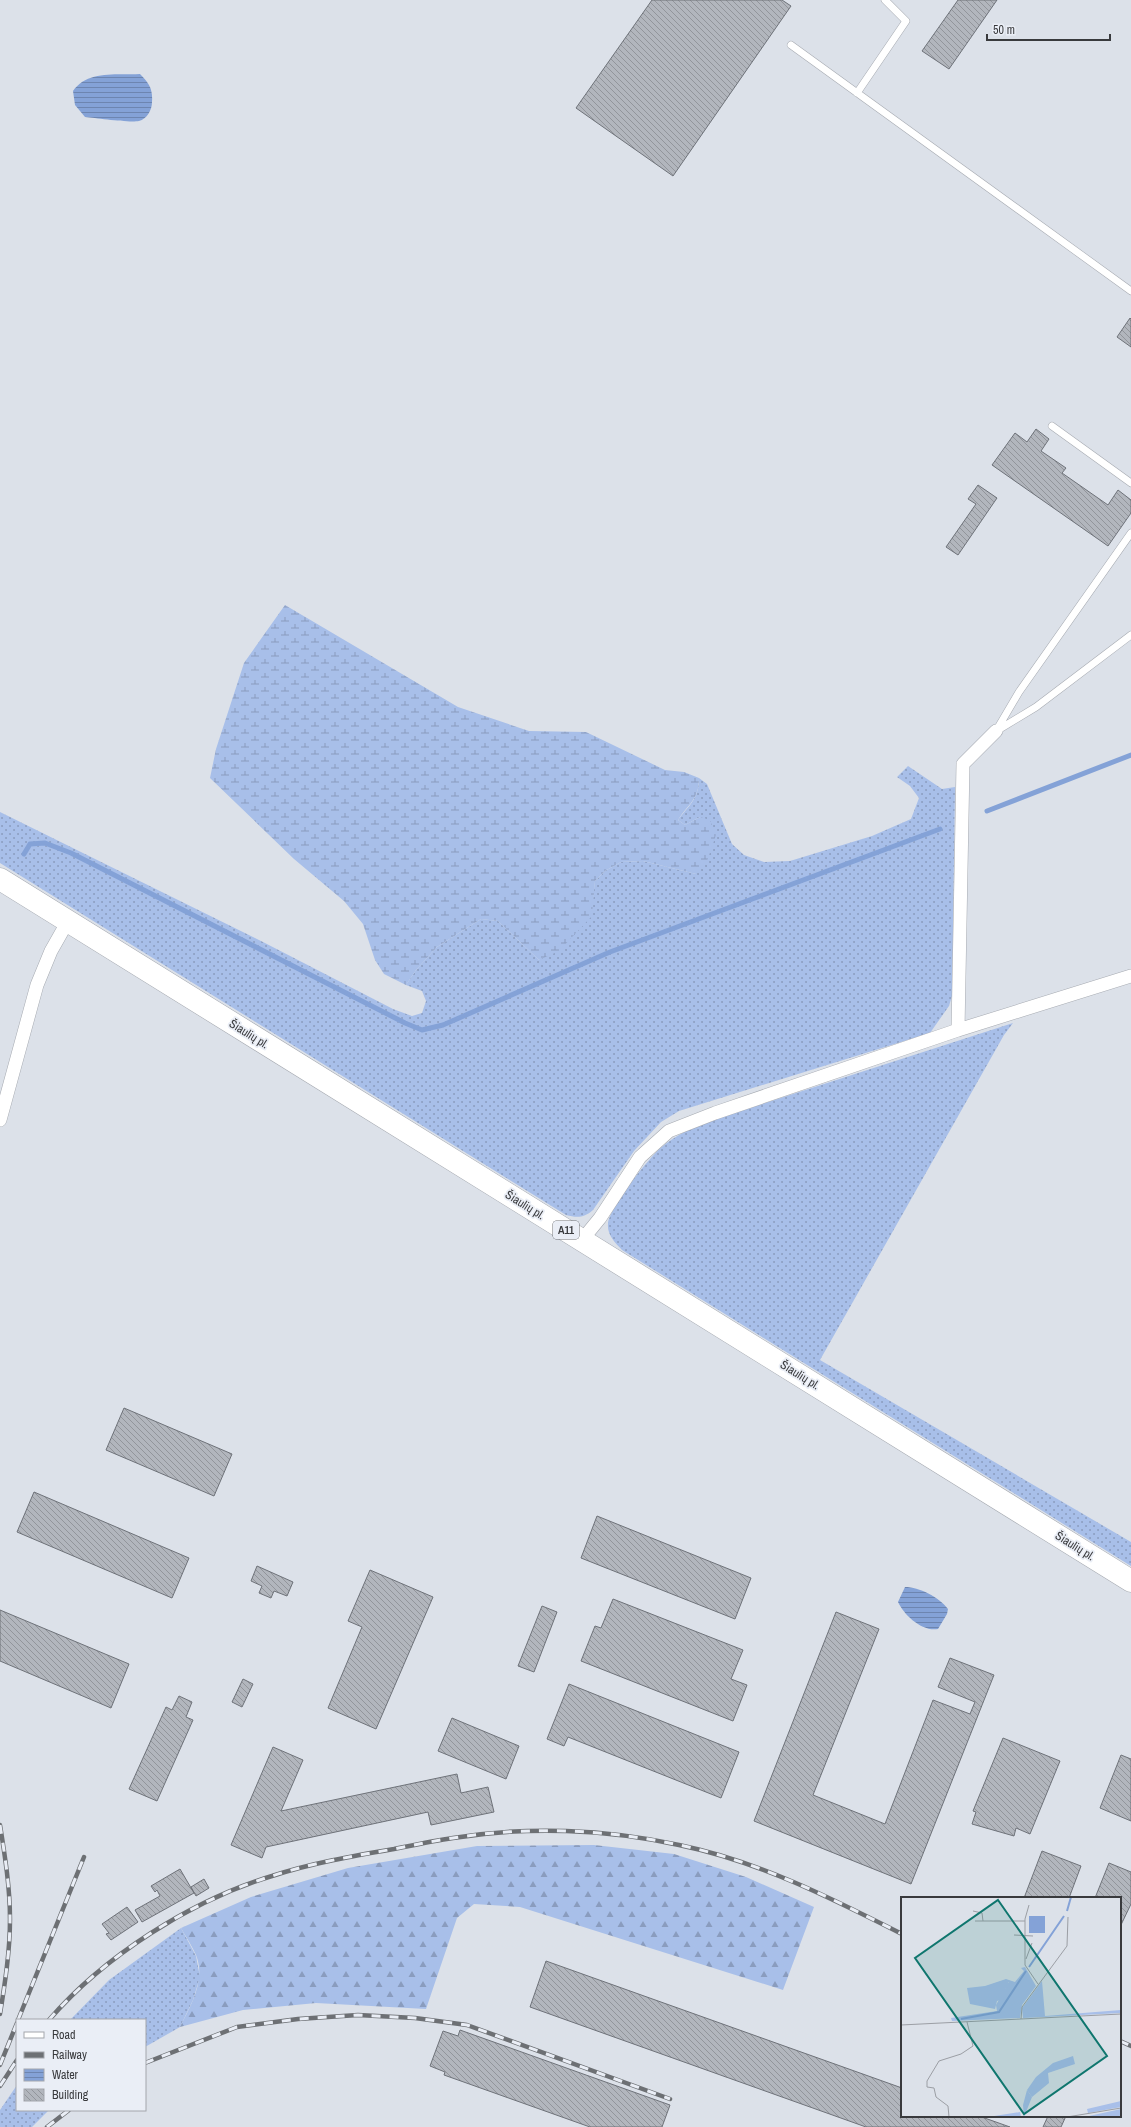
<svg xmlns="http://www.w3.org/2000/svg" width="1131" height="2127" viewBox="0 0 1131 2127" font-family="'Archivo Narrow',sans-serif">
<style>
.grass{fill:url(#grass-dots)}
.forest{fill:url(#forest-firs)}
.wetland{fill:url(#wetland-marsh)}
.water{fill:url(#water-rules)}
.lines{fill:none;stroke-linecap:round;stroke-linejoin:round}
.stream{stroke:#84a2d7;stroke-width:5}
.building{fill:url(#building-back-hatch);stroke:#6e7279}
.service-casing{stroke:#a6aab1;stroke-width:8}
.minor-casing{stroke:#a6aab1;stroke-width:14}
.trunk-casing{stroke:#a6aab1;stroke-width:23}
.service{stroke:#fff;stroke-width:7}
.minor{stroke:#fff;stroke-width:13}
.trunk{stroke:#fff;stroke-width:22}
.rail-casing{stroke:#6d7074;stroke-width:4.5}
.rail{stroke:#eaeef6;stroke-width:3;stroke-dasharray:9;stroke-linecap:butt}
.labels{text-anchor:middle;stroke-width:3.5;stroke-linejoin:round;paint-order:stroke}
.shield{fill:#eaeef6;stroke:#6e7074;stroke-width:1}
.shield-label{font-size:11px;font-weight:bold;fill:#393a3d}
.street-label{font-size:12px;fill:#393a3d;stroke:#eaeef6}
.inset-river{fill:none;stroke:#84a2d7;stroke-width:2}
.inset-road{fill:none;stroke:#9b9ea4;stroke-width:1}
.view{fill:#0f766e;fill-opacity:0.15;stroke:#0f766e;stroke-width:2}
.inset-edge{fill:none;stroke:#393a3d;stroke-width:2}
</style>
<defs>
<pattern id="grass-dots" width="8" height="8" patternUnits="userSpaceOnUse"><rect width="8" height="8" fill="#a8bfe9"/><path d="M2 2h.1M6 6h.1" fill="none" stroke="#8a9cbe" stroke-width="1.8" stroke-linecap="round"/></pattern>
<pattern id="forest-firs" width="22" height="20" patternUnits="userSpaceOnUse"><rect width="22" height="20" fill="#a8bfe9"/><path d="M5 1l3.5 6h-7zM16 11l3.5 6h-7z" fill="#8a9cbe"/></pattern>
<pattern id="wetland-marsh" width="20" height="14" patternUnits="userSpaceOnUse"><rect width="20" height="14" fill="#a8bfe9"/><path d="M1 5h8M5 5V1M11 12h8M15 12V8" fill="none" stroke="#8a9cbe"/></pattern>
<pattern id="water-rules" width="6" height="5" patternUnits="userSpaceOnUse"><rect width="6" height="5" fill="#84a2d7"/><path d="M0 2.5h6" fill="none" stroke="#6d85b0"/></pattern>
<pattern id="building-back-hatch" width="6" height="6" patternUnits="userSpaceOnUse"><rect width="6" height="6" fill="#b2b6bd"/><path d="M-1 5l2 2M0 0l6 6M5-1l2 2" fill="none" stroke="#92959b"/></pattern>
</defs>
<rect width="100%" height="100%" fill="#dce1e9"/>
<!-- grass -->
<path class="grass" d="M908,766L942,789L955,787L952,996L949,1006L930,1033L679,1111L661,1122L634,1151L593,1210C584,1218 577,1218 566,1215L0,863V812L263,942L393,1009L412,1016L422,1013L426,1001L422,991L406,985L416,970L437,947L481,919L498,921L539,960L591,916L595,881L605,871L621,862L643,861L696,874L700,817L685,825L678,820C689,805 699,799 699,778L707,784L732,844L744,855L764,862L790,861L872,836L911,819L919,798L910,786L897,777Z
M1013,1023L1004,1035L820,1360L1131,1542V1566L622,1250C615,1243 607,1235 608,1224C609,1208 650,1156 663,1146C675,1136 688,1130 703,1123Z
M181,1928L196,1956L200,1977L193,2000L180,2027L145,2047V2020H70L109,1980Z
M17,2085V2110H49L32,2127H0V2110Z"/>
<!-- forest -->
<path class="forest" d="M594,1845L674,1854L746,1877L814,1907L783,1990L520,1907L474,1904L457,1918L426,2009L316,2003L243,2010L180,2027C191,2005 206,1980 196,1955C192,1946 186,1937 181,1928L251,1897L348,1868L477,1846Z"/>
<!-- wetland -->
<path class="wetland" d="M285,605L458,707L529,731L586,732L665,770L684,772L699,778C699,800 688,804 678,820L685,825L700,817L710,820L716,835L706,864L696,874L643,861L621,862L605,871L595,881L592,916L559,951L539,960L498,921L481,919L437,947L416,970L406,985L384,974L375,960L363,924L344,901L294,859L210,778L216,749L244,663Z"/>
<!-- water -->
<path class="water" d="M140,74C149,83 153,89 152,102C152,110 147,119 139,121C129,123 97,118 85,117L75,105L73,91C87,70 117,75 140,74Z
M905,1587C919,1587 939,1597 948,1609L947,1614L938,1629C922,1632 904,1615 898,1602Z"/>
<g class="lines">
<!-- stream -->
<path class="stream" d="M987,811L1131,755
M24,854L30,844L45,843L71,853L405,1023L422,1030L443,1025L610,952L940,829"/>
</g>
<!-- building -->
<path class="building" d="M652,0H782L791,6L673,176L576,108Z
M958,0H997L949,69L922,51Z
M1130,318L1131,319V347L1117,337Z
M1036,429L1049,439L1041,451L1066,468L1062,473L1108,505L1118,490L1131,500V513L1108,546L992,465L1015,433L1027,442Z
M978,485L997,498L958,555L946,547L976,504L968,499Z
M124,1408L232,1454L214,1496L106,1450Z
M34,1492L189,1558L172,1598L17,1532Z
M597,1516L751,1578L735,1619L581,1558Z
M257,1566L293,1582L287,1596L274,1591L271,1598L259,1593L262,1586L251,1581Z
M370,1570L433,1597L376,1729L328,1708L362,1627L348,1621Z
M613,1599L743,1650L731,1679L747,1685L733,1721L581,1661L595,1626L601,1628Z
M542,1606L557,1612L534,1672L518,1666Z
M0,1610L129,1664L111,1708L0,1661Z
M836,1612L879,1629L813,1795L885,1824L933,1700L970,1714L975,1702L938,1687L950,1658L994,1675L911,1884L754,1821Z
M243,1679L253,1684L242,1707L232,1702Z
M569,1684L739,1752L721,1798L568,1737L564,1746L547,1739Z
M179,1696L192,1702L186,1717L193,1720L157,1801L129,1789L166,1707L172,1710Z
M452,1718L519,1746L506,1779L438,1751Z
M1003,1738L1060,1761L1030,1834L1016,1828L1014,1836L972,1824L976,1812L973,1811Z
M273,1747L303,1760L281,1811L457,1774L461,1793L488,1787L494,1812L431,1825L428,1812L266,1847L262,1858L231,1845Z
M1121,1755L1131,1759V1821L1100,1808Z
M1042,1851L1081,1866L1069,1898H1024Z
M1109,1863L1131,1872V1904L1120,1927V1898H1095Z
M180,1869L194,1893L142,1922L135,1910L160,1896L157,1890L155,1892L151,1886Z
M204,1879L209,1888L196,1896L191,1887Z
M127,1907L138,1922L111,1940L106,1934L109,1933L102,1924Z
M546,1961L902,2088V2116H979L1010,2127H866L530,2007Z
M460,2030L670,2105L662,2127H590L444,2075L445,2072L430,2066L443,2031L458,2036Z
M1048,2116H1066L1061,2127H1043Z"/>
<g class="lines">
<defs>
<path id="service" d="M791,45L1131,291
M857,93L906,21L885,0
M1052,426L1131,483
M998,730L1036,707L1131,635
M996,731L1019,692L1131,533"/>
<path id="minor" d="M958,1030L963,764L996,731
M0,1120L37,985L51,951L68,921
M582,1240L600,1218L640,1157L669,1131L715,1113L958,1030L1131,976"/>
<path id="trunk" d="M0,879L1131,1581"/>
</defs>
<!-- service casing -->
<use href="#service" class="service-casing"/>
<!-- minor casing -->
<use href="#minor" class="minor-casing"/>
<!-- trunk casing -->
<use href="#trunk" class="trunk-casing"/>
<!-- service -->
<use href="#service" class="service"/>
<!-- minor -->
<use href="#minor" class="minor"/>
<!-- trunk -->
<use href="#trunk" class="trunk"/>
<defs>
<path id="rail" d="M0,1825C5,1856 10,1888 10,1919C10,1951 5,1983 0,2014
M18,2020L84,1857
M49,2020C104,1956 192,1900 272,1876C312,1863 353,1856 394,1849C414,1845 433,1841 453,1838C527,1826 606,1829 679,1845C758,1861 831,1898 902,1934
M1120,2041L1131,2046
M145,2063L237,2027L298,2019L358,2015L415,2018L467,2025L670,2099
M0,2065L17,2023
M0,2086L17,2060
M47,2127L69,2110"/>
</defs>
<!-- rail casing -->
<use href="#rail" class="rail-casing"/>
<!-- rail -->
<use href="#rail" class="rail"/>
</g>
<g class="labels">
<!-- shield labels -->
<rect class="shield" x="553" y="1221" width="26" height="18" rx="3"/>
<g class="shield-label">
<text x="566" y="1234">A11</text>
</g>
<!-- street labels -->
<g class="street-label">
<text transform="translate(249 1034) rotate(32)" y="4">Šiaulių pl.</text>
<text transform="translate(525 1205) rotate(32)" y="4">Šiaulių pl.</text>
<text transform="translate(800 1375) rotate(32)" y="4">Šiaulių pl.</text>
<text transform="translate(1075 1546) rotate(32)" y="4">Šiaulių pl.</text>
</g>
</g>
<!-- overview -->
<g transform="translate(901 1897)">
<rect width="220" height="220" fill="#dce1e9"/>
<path d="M124,70L135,89L121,108L119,121L51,124L50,121L96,114L95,108L108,85L106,86L105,82L114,85L123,74L120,71ZM141,84L144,119L220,113V116L122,121L121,111ZM126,193L131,200L123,220L122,208ZM220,204V210L187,216L186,212ZM220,212V218L217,220L188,219ZM119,215L120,220H87Z" fill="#a8bfe9"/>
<path d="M172,159L174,167L147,176L148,186L131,200L126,193L135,180L152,166Z" fill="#a8bfe9"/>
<path d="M105,82L110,89L104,92V102L96,104L94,112L69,107L66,91L84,89Z" fill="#a8bfe9"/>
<path d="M128,19H144V36H128Z" fill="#84a2d7"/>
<path class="inset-river" d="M166,14L170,0M128,70L163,19M60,122L98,115L125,74"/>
<path class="inset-road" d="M128,8L124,22V68L137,87M72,14L81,16L82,24M74,24H124M113,38L132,39M125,62L131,46M120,122L121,110L166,49L167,20M0,128L220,117M48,220L47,209L35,200L33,191L26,190V184L38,164L60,157L72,149L66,125M166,220L220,211"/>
<path class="view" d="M97,3L206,159L123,217L14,61Z"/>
<rect width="220" height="220" class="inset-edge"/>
</g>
<!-- legend -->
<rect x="16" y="2019" width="130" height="92" fill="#eaeef6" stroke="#a3a6ac"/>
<rect x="24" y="2032" width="20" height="6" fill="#ffffff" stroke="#a3a6ac"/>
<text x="52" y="2039" font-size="12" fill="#393a3d">Road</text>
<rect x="24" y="2052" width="20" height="6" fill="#6d7074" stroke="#a3a6ac"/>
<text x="52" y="2059" font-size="12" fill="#393a3d">Railway</text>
<rect x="24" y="2069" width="20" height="12" fill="url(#water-rules)" stroke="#a3a6ac"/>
<text x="52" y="2079" font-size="12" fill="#393a3d">Water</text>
<rect x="24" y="2089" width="20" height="12" fill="url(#building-back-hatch)" stroke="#a3a6ac"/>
<text x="52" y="2099" font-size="12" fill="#393a3d">Building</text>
<!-- scale -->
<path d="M987 34v6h123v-6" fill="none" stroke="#393a3d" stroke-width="2"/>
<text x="993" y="34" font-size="12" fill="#393a3d" stroke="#eaeef6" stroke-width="3" paint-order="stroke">50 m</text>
</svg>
